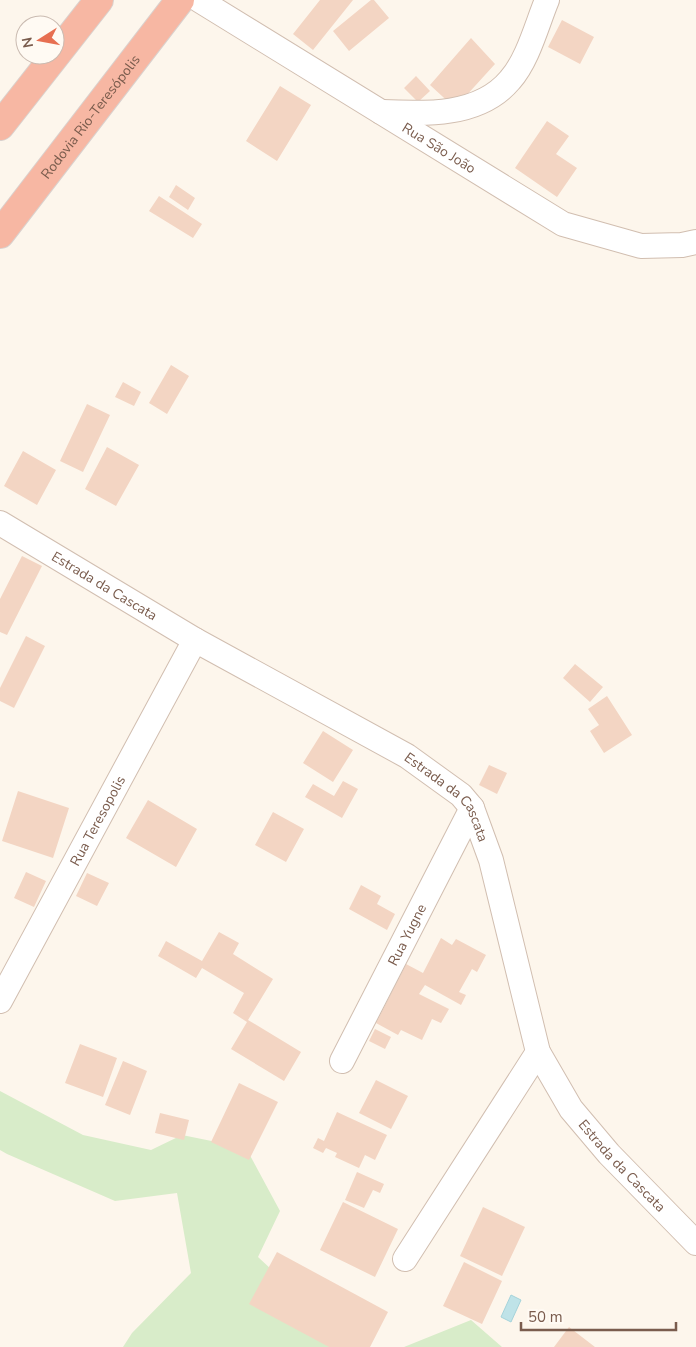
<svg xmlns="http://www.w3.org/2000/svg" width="696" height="1347" viewBox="0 0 696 1347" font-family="'Nunito Sans',sans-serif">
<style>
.green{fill:#d8ecc9}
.water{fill:#bfe3e8;stroke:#a5d3da}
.building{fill:#f3d5c3}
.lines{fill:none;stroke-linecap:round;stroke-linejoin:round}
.street-casing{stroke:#d1beb0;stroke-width:26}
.highway-casing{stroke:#dad1cd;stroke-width:30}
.street{stroke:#fff;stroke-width:24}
.highway{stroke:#f7b7a3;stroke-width:28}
.labels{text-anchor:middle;stroke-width:4;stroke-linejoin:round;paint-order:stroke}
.street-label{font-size:14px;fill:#7a5c4d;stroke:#fffaf3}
</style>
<rect width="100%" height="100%" fill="#fdf6ec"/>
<!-- green -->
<path class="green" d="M0,1091L83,1135L151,1150L182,1135L246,1148L280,1211L258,1257L355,1347H123L132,1333L191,1273L177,1193L115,1201L7,1154L0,1150Z
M471,1320L502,1347H404Z"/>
<!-- water -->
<path class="water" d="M511,1295L521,1300L511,1322L501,1317Z"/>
<!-- building -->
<path class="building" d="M320,0H353L313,50L293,34Z
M371,0H374L389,18L349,51L333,31Z
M562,20L594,37L580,64L548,47Z
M471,38L495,64L455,108L430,85Z
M416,76L430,91L418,102L404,88Z
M280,86L311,105L277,161L246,141Z
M547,121L569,136L556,154L577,168L557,197L515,168Z
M176,185L195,198L188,210L169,197Z
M159,196L202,224L193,238L149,211Z
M171,365L189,376L167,414L149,403Z
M123,382L141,392L134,406L115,397Z
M87,404L110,415L83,472L60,461Z
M107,447L139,465L116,506L85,489Z
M23,451L56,470L37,505L4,486Z
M22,556L42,566L7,635L0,632V599Z
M26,636L45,646L14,708L0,701V688Z
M575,664L603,687L590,702L563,678Z
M607,696L632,735L604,753L590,731L599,725L588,709Z
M323,731L353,750L333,782L303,763Z
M489,765L507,773L497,794L479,785Z
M343,781L358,789L342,818L305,797L313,784L334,796Z
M18,791L69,808L53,858L2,841Z
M148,800L197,829L176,867L126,838Z
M273,812L304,829L286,862L255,845Z
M26,872L46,881L34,907L14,898Z
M87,873L109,883L97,906L76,896Z
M361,885L381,896L377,904L395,914L387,930L349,909Z
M219,932L239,943L233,954L273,979L248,1020L301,1052L284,1081L231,1049L247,1022L233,1013L244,993L202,968L196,978L158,956L166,941L202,961Z
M441,938L452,945L456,939L486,955L477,972L472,969L459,992L466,995L461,1005L425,985L419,994L449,1009L441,1023L432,1019L422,1040L401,1030L398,1035L376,1023L406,964L423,973Z
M375,1029L391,1037L385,1049L369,1041Z
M80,1044L117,1058L103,1097L65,1083Z
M123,1061L147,1071L130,1115L105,1105Z
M376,1080L408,1096L391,1129L359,1113Z
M239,1083L278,1102L249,1160L211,1142Z
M337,1112L387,1135L375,1160L365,1155L359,1168L335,1157L337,1153L326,1148L323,1153L313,1148L318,1138L324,1141Z
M160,1113L189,1120L184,1140L155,1133Z
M357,1172L384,1184L380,1193L373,1190L364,1208L345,1200Z
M343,1202L398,1229L375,1277L320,1250Z
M483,1207L525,1227L502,1276L460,1256Z
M277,1252L388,1312L370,1347H329L249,1304Z
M464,1262L502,1281L482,1324L443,1306Z
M569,1327L595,1347H554Z"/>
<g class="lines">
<defs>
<g id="street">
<path id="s1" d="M199,0L563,224L641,246L682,245L696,242"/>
<path d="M381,112C424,114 479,117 510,80C528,60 537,24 547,0"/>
<path id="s2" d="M0,523L195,640L407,756L461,795L472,808L491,860L538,1052L571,1109L609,1154L696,1243"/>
<path id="s3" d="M0,1001L195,640"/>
<path id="s4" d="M342,1061L472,808"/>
<path d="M405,1259L538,1052"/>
</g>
<g id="highway">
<path d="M0,126L99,0"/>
<path id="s5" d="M0,234L180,0"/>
</g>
</defs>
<!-- street casing -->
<use href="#street" class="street-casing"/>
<!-- highway casing -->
<use href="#highway" class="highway-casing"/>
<!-- street -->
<use href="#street" class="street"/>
<!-- highway -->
<use href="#highway" class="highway"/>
</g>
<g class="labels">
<!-- street labels -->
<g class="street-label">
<text dy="5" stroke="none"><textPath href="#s5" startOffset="148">Rodovia Rio-Teresópolis</textPath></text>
<text dy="5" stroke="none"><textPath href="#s1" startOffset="282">Rua São João</textPath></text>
<text dy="5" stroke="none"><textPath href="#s2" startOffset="122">Estrada da Cascata</textPath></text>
<text dy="5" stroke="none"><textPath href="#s2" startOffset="528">Estrada da Cascata</textPath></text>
<text dy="5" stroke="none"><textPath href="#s3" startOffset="205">Rua Teresopolis</textPath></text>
<text dy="5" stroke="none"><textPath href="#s4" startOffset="142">Rua Yugne</textPath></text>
<text dy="5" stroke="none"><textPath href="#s2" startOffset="948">Estrada da Cascata</textPath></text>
</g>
</g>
<!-- north arrow -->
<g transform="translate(40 40) rotate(259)"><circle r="24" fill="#fffaf3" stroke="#cabbb1"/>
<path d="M0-4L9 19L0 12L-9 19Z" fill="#e76f51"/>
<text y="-8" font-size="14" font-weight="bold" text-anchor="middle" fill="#7a5c4d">N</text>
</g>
<!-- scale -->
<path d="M521 1322v8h155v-8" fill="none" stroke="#7a5c4d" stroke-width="2.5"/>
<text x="528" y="1322" font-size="15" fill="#7a5c4d" stroke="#fffaf3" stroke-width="4" paint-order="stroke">50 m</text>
</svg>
